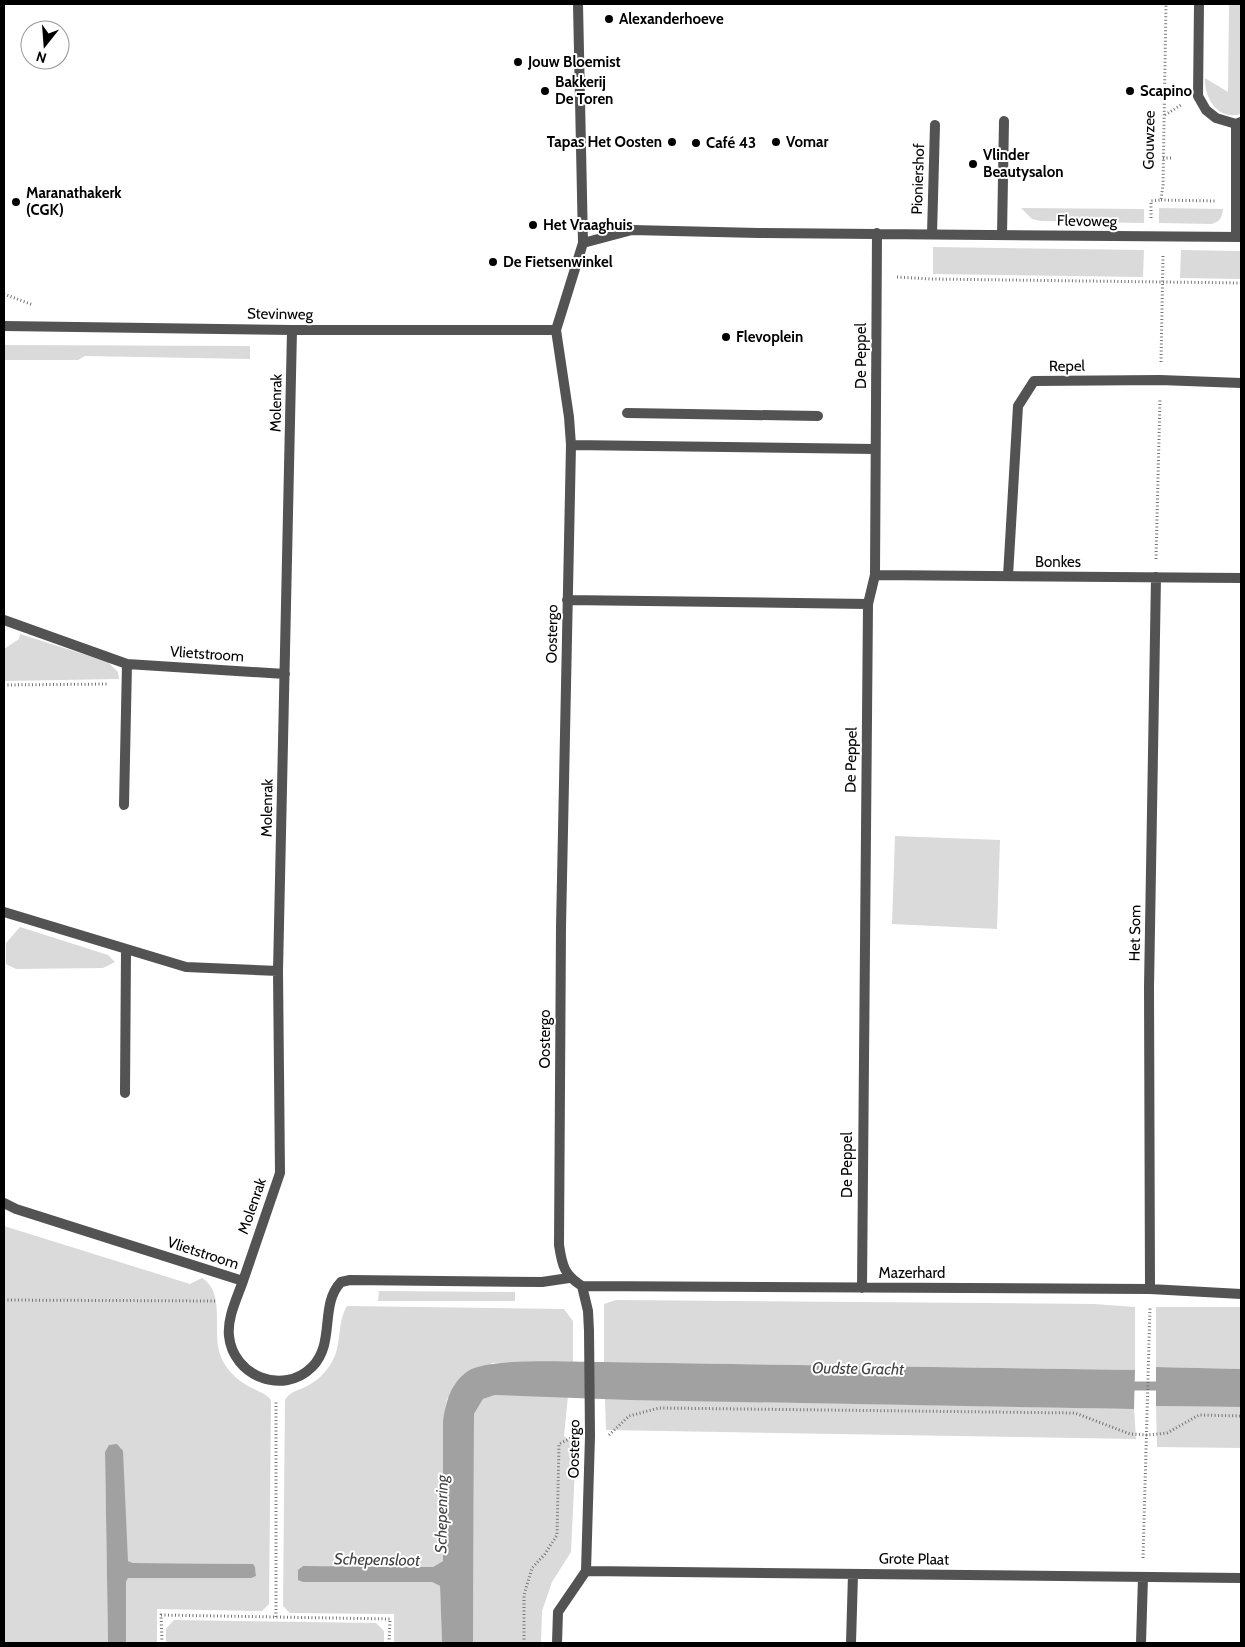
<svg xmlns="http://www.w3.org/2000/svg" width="1245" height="1647" viewBox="0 0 1245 1647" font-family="Cabin,sans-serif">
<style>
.green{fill:#dadada}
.water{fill:#a1a1a1}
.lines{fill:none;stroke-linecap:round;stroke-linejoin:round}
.stream{stroke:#a1a1a1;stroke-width:9}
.path{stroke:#757575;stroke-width:3;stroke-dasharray:1 2.5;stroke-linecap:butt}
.lane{stroke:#535353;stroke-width:10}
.street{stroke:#535353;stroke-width:10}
.poi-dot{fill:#000;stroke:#fff;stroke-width:2}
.labels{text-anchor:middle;stroke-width:4;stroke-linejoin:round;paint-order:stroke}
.poi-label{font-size:15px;font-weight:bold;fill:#000;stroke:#fff;text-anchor:start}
.street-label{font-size:15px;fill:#000;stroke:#fff}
.water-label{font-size:16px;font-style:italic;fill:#424242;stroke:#fff}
</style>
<rect width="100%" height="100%" fill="#fff"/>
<!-- green -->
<path class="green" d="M1229,4H1241V114C1218,121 1204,98 1205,78L1228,92Z
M1021,208L1144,209V223L1041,221L1032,219Z
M1159,208L1223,209C1222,218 1220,221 1212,224L1159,223Z
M933,247L1144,250L1143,277L933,274Z
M1181,250L1241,251V279L1180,278Z
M4,345L250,346V359L85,356L78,360H4Z
M20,634L108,662L118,672L119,679L4,681V649L19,639Z
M895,836L1000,840L997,929L892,924Z
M20,927L108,955L115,962L103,968L16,969L6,964V943Z
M4,1226L190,1284L202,1278C225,1292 213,1329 219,1351C223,1367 237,1381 252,1388C259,1392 265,1393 271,1400L269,1604L262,1611L157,1609V1643H126V1582L128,1578L256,1576L255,1567L252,1564L133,1563L128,1561L105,1452L108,1643H4Z
M379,1291L515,1292V1301H378Z
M616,1300L1094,1304L1135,1307V1370L604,1362V1304Z
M347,1306L564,1309L573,1321V1362L492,1363L447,1399L443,1421V1561L433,1567L303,1566L432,1582L440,1586L442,1643H394V1614L290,1613L283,1606L285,1400C290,1391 298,1391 307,1386C316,1382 324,1374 330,1365C343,1347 336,1324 347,1306Z
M1156,1307H1241V1369L1156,1367Z
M495,1395L568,1396L564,1436L576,1446L571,1552L552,1582L542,1611L541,1643H473L474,1414L483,1399Z
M605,1399L1134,1409L1136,1439L606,1430Z
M1156,1406L1241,1407V1448L1157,1447Z
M174,1620L376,1623L384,1631V1643H166V1629Z"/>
<!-- water -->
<path class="water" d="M604,1362L1135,1370L1134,1409L629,1400L495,1395L483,1399L474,1414L473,1643H442L440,1586L432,1582H303L298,1580V1570L303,1566L433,1567L443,1561V1421C446,1401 451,1383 468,1371C489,1357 576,1362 604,1362Z
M1156,1367L1241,1369V1407L1156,1406Z
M117,1444L123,1451L128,1561L133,1563L253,1564L255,1567L256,1576L251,1578H128L126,1582V1643H108L105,1452L109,1445Z"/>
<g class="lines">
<!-- stream -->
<path class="stream" d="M1124,1386H1166"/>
<!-- path -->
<path class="path" d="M1165,115L1181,105
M1163,158H1172
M1161,200L1216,201
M1151,218V201L1161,200L1163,185L1166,4
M897,277L931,279L1241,283
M4,294L33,305
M1161,362L1163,256
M1156,559L1160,398
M4,685L108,684
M4,1300L215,1301
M609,1435L629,1416L659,1408L1075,1413L1130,1434L1148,1435L1167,1433L1199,1415L1241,1416
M1143,1558L1150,1307
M276,1617V1400
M162,1643L161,1615L390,1619L389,1643
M524,1643V1595L532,1568L545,1554L557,1535L559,1444L571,1438"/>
<!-- lane -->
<path class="lane" d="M932,234L935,125
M1002,235L1004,121
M627,413L818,416"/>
<!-- street -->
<path class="street" d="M1199,4L1198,96L1206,110L1216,118L1236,124L1241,122
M1236,124V237
M583,243L632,230L758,233L1241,237
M4,326L292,330H556
M571,445L875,449
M875,575L1241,578
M1008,576L1018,406L1034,381L1160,380L1241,383
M567,600L868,604
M4,620L127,664L285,674
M124,805L127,664
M4,912L186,967L278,971
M125,1093L126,950
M4,1203L16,1209L243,1281C237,1298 227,1318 229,1336C233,1376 283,1396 312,1367C336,1343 319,1305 341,1282L350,1280L542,1282L569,1278
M243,1281L280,1173L278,971L292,330
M582,1286L1150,1289L1241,1294
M862,1288L868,604L875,575L877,233
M1150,1289L1149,987L1156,577
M586,1571L1241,1578
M557,1643L558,1612L586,1571L590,1436L589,1331L588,1311L582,1286C564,1275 562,1265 559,1245L561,927L571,445L569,417L556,330L583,243L578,4
M851,1643L853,1574
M1141,1643L1143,1577"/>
</g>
<!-- markers -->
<g class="poi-dot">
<circle cx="609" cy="19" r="5"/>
<circle cx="518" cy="62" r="5"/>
<circle cx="545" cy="91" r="5"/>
<circle cx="1130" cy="91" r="5"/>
<circle cx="672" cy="142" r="5"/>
<circle cx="776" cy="142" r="5"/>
<circle cx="696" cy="143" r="5"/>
<circle cx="973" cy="164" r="5"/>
<circle cx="16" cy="202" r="5"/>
<circle cx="533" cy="225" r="5"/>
<circle cx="493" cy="262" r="5"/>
<circle cx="726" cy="337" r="5"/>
</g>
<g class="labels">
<!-- poi labels -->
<g class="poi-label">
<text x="619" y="24">Alexanderhoeve</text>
<text x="528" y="67">Jouw Bloemist</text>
<text x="555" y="87">Bakkerij<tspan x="555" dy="17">De Toren</tspan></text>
<text x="1140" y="96">Scapino</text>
<text x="662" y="147" text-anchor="end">Tapas Het Oosten</text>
<text x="786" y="147">Vomar</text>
<text x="706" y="148">Café 43</text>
<text x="983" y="160">Vlinder<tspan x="983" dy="17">Beautysalon</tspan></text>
<text x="26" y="198">Maranathakerk<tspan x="26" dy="17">(CGK)</tspan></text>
<text x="543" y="230">Het Vraaghuis</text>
<text x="503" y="267">De Fietsenwinkel</text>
<text x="736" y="342">Flevoplein</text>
</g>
<!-- street labels -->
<g class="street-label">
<text transform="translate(1149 140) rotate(-89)" y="5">Gouwzee</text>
<text transform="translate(918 179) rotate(-88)" y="5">Pioniershof</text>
<text transform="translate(1087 221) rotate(1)" y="5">Flevoweg</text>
<text transform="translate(280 314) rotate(1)" y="5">Stevinweg</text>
<text transform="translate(861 356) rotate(-90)" y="5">De Peppel</text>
<text transform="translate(1067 366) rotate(-1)" y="5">Repel</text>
<text transform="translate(276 403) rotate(-89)" y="5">Molenrak</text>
<text x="1058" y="567">Bonkes</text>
<text transform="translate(552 634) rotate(-89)" y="5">Oostergo</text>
<text transform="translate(207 654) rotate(4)" y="5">Vlietstroom</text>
<text transform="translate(851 760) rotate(-89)" y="5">De Peppel</text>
<text transform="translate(267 808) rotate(-89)" y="5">Molenrak</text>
<text transform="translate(1135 933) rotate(-89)" y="5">Het Som</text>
<text transform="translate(545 1039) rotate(-90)" y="5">Oostergo</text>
<text transform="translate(847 1165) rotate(-90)" y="5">De Peppel</text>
<text transform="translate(252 1206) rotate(-71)" y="5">Molenrak</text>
<text transform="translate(203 1253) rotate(18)" y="5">Vlietstroom</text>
<text x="912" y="1278">Mazerhard</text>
<text transform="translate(574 1449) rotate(-89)" y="5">Oostergo</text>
<text transform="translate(914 1559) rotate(1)" y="5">Grote Plaat</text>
</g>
<!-- water labels -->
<g class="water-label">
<text transform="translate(858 1368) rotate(1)" y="6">Oudste Gracht</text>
<text transform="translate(441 1514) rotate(-89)" y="6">Schepenring</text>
<text transform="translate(377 1559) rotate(1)" y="6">Schepensloot</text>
</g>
</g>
<!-- border -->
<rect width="1245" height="1647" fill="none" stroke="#000000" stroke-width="10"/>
<!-- north arrow -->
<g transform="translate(45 45) rotate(197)"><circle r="24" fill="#ffffff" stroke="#999999"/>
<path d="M0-4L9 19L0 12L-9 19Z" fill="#000000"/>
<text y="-8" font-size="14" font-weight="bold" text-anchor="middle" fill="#000000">N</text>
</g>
</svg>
